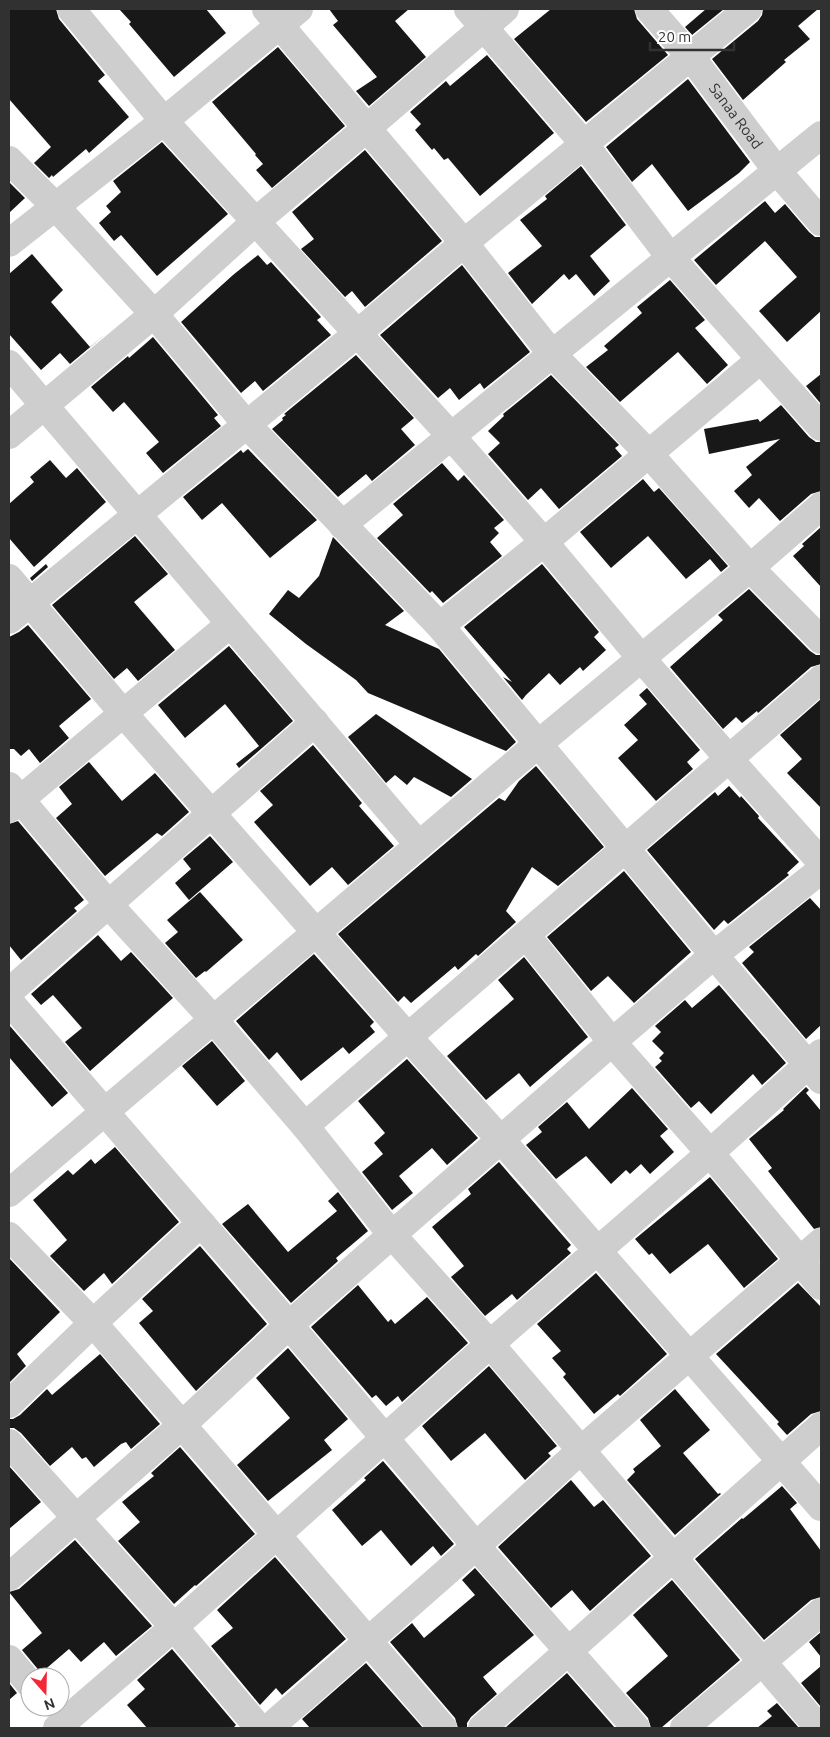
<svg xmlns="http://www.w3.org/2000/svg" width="830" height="1737" viewBox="0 0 830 1737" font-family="Ubuntu,sans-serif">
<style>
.building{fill:#181818}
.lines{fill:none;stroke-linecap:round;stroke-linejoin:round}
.minor{stroke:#cecece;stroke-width:28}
.labels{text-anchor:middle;stroke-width:5;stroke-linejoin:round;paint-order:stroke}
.street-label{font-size:15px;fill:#313131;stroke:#fff}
</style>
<rect width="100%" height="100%" fill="#fff"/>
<!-- building -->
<path class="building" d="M9,9H56L59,19L105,75L98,81L129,117L89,153L86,149L53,177L52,175L49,178L34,163L51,147L9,99Z
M119,9H206L226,33L174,77L129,24L131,22Z
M329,9H409L395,21L426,57L369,106L356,91L377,77L333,25L338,21Z
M551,9H634L637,19L668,55L586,122L514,39Z
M706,9H724L692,35L685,27Z
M763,9H818L798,26L810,39L784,60L786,62L743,100L712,59L758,21L762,15Z
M278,47L345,126L272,188L256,170L263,164L255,155L256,154L212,102Z
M487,55L554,133L480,196L448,158L444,160L434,148L432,150L415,130L421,124L410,112L446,81L450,86Z
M688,79L750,162L739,173L688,211L652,164L632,182L606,147Z
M162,142L228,214L157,276L121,235L114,241L99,223L111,212L106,206L121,192L113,181Z
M365,150L442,241L365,307L352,291L345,297L301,249L314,239L292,212Z
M581,166L626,225L590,256L610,281L594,296L576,274L569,280L564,274L532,304L508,273L542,246L520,220L547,199L545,196Z
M10,183L25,198L9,213V184Z
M765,201L775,213L785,204L809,232L815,237H821V311L787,342L759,311L797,277L765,241L716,285L694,260Z
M32,254L63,290L51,302L90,347L107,333L70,364L60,353L41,370L9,334V274Z
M258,255L267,265L271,262L321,317L317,320L331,335L263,391L255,381L241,393L181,322L233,275Z
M462,265L530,352L484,389L480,383L459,400L450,388L438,398L380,335Z
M670,280L705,320L695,328L728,365L707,384L678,352L620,402L586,367L608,350L604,346L642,313L637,307Z
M153,337L218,415L214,418L221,426L163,473L146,453L159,442L124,402L113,412L91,387L128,356L129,358Z
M356,355L414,418L401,429L415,445L372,481L366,474L338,497L272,429L283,420L282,418L286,415L284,414Z
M821,374V404L806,386Z
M551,375L619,445L615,448L622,456L559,509L541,488L528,500L488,454L500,443L488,431L504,416L503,414Z
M781,405L809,437L816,442H821V491L811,494L780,521L759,498L749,508L734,491L752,475L746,467L780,439L709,454L704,429L758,419L760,422Z
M248,449L317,520L270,558L222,503L202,520L183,497L241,450L243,453Z
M50,460L66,478L77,468L106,502L34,567L9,538V504L34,482L30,477Z
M442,463L458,481L464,475L504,520L494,528L499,533L490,542L502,556L443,603L432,591L430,593L377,538L403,515L393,504Z
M643,479L654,492L659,488L728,566L721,572L710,559L686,579L648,536L611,568L580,532Z
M821,527V587L793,556L804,546L802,544Z
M135,536L168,574L134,602L175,650L138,681L127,668L114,679L52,605Z
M333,537L404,611L385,625L439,649L516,742L506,751L368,693L356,680L306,644L269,614L288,590L299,598L319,576Z
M46,564L48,567L32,581L30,578Z
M542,564L599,632L594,637L606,650L583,671L580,667L560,685L549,673L526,695L522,700L503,677L512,682L464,627Z
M749,589L810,651L816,655H821V664L811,667L758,713L757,711L742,723L736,717L723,729L670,667L723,620L718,615Z
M28,625L91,699L59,726L69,738L40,763L29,749L21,756L14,749H9V637L19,632Z
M229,646L293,721L239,768L236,764L259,746L225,704L185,738L158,705Z
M647,688L700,750L687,762L693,769L656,801L618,758L638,740L624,725L647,704L639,695Z
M821,699V808L787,773L802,759L780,735Z
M376,714L472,779L451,797L414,777L407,785L395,775L386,783L348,737Z
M313,745L362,803L359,806L394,846L348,885L332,867L310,886L254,822L273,805L260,791Z
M89,762L122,801L155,773L189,812L162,836L157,833L105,876L56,818L72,804L59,787Z
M536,766L604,847L558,886L532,867L506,911L516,922L478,956L476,954L458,970L455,966L411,1003L404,996L398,1002L338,934L499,798L505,801L519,781Z
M729,786L740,798L741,796L759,816L758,818L799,862L787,873L789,875L728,924L724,920L714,930L647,850L715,792L718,796Z
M18,821L84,900L74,908L77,911L21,960L9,945V824Z
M210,836L233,862L189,900L175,883L191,869L183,859Z
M624,871L691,952L634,1003L608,976L591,991L547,937Z
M200,892L243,940L206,972L205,971L196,978L165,943L178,932L167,920Z
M810,898L821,910V1025L806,1039L742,963L754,952L749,947Z
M98,935L121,961L131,952L173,998L90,1071L65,1042L82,1028L53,995L41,1005L31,994Z
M314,954L374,1022L370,1026L375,1032L349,1054L343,1047L301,1081L277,1052L269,1060L236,1021Z
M524,957L588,1037L530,1087L519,1073L486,1100L447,1056L514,999L498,980Z
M719,985L786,1063L762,1085L753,1074L711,1114L699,1101L691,1108L655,1067L662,1061L659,1058L664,1053L652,1041L661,1032L655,1026L685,1000L692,1008Z
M9,1025L68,1093L52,1107L9,1057Z
M212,1041L245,1081L217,1106L182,1066Z
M407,1059L478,1138L447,1165L432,1148L399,1176L413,1193L392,1210L362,1172L383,1154L374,1143L385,1133L358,1101Z
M806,1087L809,1090L806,1093L821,1111V1227L814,1229L768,1171L772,1168L749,1139L784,1110L783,1109Z
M632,1088L668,1129L660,1136L674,1152L650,1174L641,1164L630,1174L626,1170L611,1184L586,1156L556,1179L526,1145L542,1132L538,1127L567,1102L589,1129Z
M115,1147L179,1222L112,1284L104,1273L84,1291L50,1256L67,1240L33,1200L68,1170L73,1175L91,1159L95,1164Z
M499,1162L571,1245L567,1249L571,1253L517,1300L512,1294L485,1316L451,1277L464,1266L432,1227L471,1194L468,1189Z
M710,1177L778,1259L744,1288L708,1244L670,1274L652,1253L649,1255L635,1239Z
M338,1192L368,1231L336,1258L338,1261L291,1303L222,1224L248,1204L288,1252L337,1211L328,1201Z
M200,1246L267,1324L196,1391L139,1323L153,1311L142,1299Z
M9,1258L60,1312L17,1354L26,1366L9,1383Z
M596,1273L667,1354L620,1396L618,1394L594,1414L563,1377L566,1374L552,1358L561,1351L537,1324Z
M798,1283L821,1307V1411L811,1414L787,1435L777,1424L779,1422L716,1354Z
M358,1285L388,1322L391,1319L395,1324L427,1297L468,1343L402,1402L398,1396L386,1406L376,1395L372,1398L311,1327Z
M288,1348L348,1419L324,1440L332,1450L268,1501L237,1465L290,1418L256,1378Z
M100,1354L160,1424L131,1449L126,1442L121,1444L94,1467L86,1457L82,1459L72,1447L50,1466L21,1433L14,1428H9V1419H13L20,1415L47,1389L52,1395Z
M489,1366L557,1446L548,1453L551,1456L525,1480L485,1433L451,1461L422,1426Z
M675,1389L710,1430L683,1453L718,1494L720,1493L721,1494L675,1535L627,1480L635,1472L633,1469L661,1446L640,1420Z
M180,1447L255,1534L196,1586L195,1585L174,1604L118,1541L140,1522L122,1502L154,1476L151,1473Z
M383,1461L454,1544L441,1556L433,1546L411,1566L381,1530L362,1546L332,1510L366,1480L364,1478Z
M9,1466L41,1502L9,1529Z
M571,1480L594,1507L603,1500L651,1556L590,1611L572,1590L551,1608L498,1547Z
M782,1486L797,1503L790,1509L821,1551V1597L811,1600L764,1640L695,1559L742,1518L743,1519Z
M75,1540L152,1626L116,1656L104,1642L81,1662L69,1649L41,1673L22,1650L42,1633L9,1592L19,1589Z
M275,1557L346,1639L282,1695L276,1688L260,1705L211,1646L233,1628L217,1610Z
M475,1568L534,1635L483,1677L497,1694L471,1717L467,1723V1728H458L455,1718L390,1642L412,1623L424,1638L475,1595L462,1580Z
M672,1580L740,1660L661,1728H651L648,1718L626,1693L668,1656L633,1615Z
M821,1632V1657L809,1642Z
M172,1649L236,1725L233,1728H147L127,1705L145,1689L137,1680Z
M366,1663L423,1728H310L302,1719Z
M821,1666V1707L801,1683Z
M567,1673L615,1728H505Z
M9,1683L17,1693L9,1700Z
M777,1703L799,1728H757L772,1716L767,1711Z"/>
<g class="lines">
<!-- minor -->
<g class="minor">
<path d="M71,9L164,121L451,436L544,542L641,658L729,759L821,862"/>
<path d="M266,9L464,243L552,354L649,454L750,568L821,640"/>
<path d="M468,9L584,144L670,257L821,427"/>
<path id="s1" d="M649,9L691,57L777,171L821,222"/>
<path d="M9,160L55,206L154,314L247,425L440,626L714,955L821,1080"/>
<path d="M9,243L164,121L299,9"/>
<path d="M9,364L419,845"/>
<path d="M9,435L154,314L255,222L367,128L505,9"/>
<path d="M342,525L821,135"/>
<path d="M9,578L123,713L408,1037L501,1140L821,1507"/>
<path d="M9,620L358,333L464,243L748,9"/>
<path d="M440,626L544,542L760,360"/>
<path d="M9,786L109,905L213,1019L305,1126L392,1235L490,1344L819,1728"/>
<path d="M9,809L230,624"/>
<path d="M526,935L612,1042L710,1153L821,1286"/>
<path d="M9,992L315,722"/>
<path d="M9,1001L289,1325L476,1546L636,1728"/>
<path d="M305,1126L821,679"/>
<path d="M9,1193L538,744L750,568L821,506"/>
<path d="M9,1236L93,1323L182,1425L443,1728"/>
<path d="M9,1404L93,1323L201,1223"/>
<path d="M9,1443L174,1627L259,1728"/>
<path d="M9,1577L182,1425L289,1325L612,1042L714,955L821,870"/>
<path d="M9,1659L30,1684"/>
<path d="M57,1728L174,1627L490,1344L710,1153L821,1053"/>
<path d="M269,1728L476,1546L581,1450L821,1242"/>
<path d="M482,1728L821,1426"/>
<path d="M684,1728L821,1612"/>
</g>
</g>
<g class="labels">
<!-- street labels -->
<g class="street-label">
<text dy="5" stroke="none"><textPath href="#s1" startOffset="138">Sanaa Road</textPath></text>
</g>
</g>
<!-- border -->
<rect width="830" height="1737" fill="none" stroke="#313131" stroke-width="20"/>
<!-- north arrow -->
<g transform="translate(45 1692) rotate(160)"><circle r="24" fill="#ffffff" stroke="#adadad"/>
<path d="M0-4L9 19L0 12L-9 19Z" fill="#f42737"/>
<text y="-8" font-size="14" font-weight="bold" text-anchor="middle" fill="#313131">N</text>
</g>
<!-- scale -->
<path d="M650 42v8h84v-8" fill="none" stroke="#313131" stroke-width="2.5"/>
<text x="658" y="42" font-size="15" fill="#313131" stroke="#ffffff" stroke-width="4" paint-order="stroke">20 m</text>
</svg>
